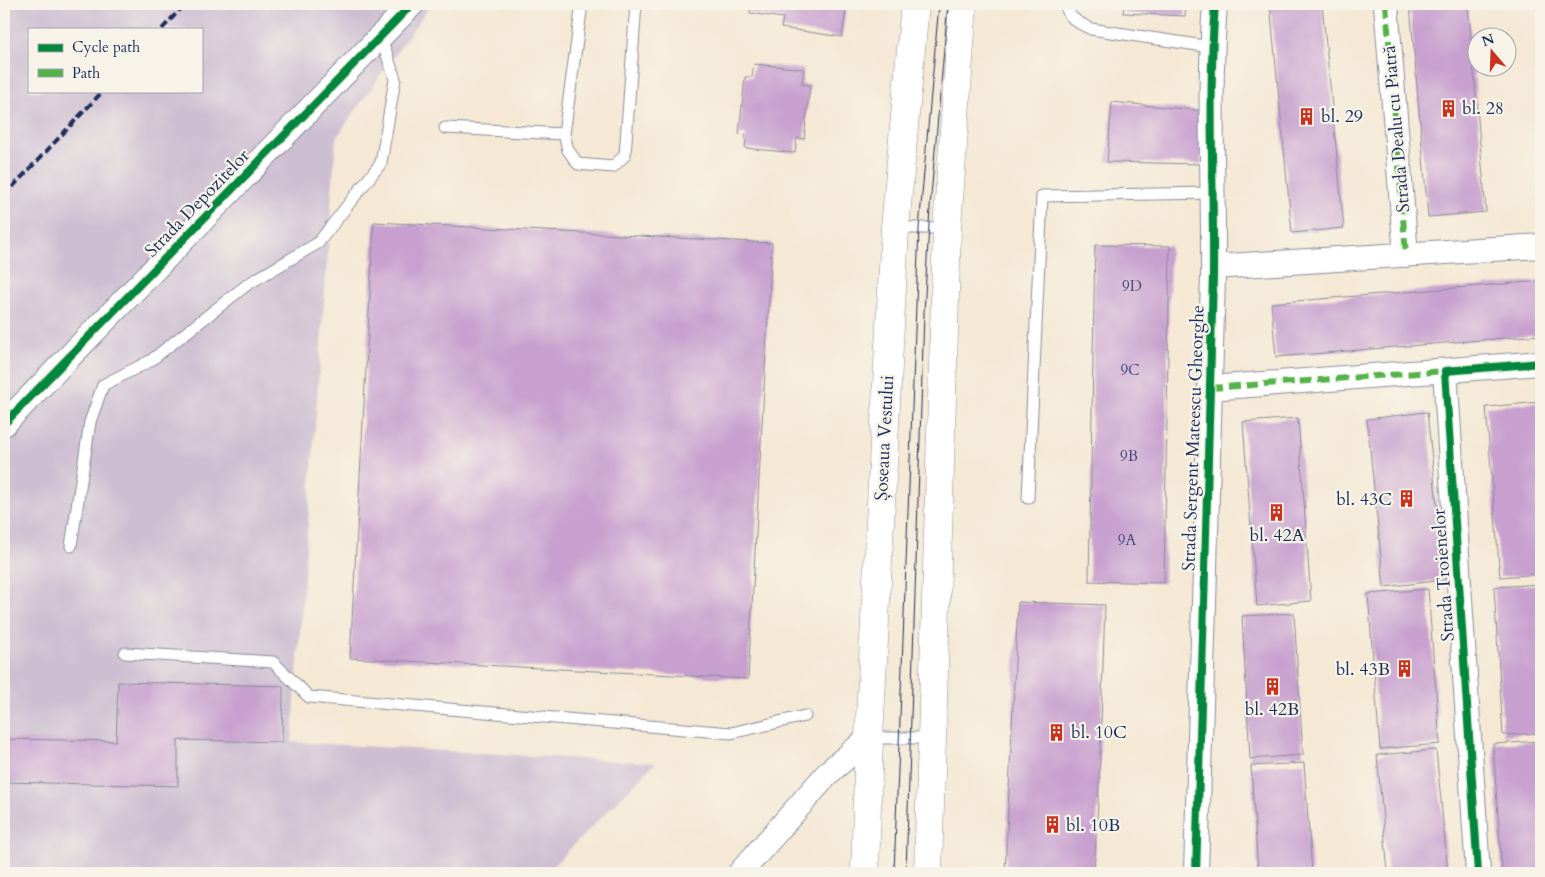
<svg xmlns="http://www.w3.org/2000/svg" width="1545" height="877" viewBox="0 0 1545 877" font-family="Cardo,serif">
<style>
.industrial{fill:#cdbed2;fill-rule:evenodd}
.building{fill:#c7a0cf}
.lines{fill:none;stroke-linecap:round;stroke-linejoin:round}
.lane-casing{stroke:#888c99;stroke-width:13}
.street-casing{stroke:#888c99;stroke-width:26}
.secondary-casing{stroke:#888c99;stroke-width:29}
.lane{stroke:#fff;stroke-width:11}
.street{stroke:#fff;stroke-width:24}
.secondary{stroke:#fff;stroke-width:28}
.tram{stroke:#1b2f5e;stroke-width:1}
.rail{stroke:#1b2f5e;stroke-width:4;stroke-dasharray:8 4;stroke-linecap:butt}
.quiet{stroke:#55b248;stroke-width:6;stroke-dasharray:12 6;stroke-linecap:butt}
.cycleway-casing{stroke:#f7f3e8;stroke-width:11}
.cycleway{stroke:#00873e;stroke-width:8}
.labels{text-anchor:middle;stroke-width:4.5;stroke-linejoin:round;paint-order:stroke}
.number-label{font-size:15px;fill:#464b7a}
.poi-label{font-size:18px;fill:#1b2f5e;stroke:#f7f3e8;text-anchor:start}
.street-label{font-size:18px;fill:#1b2f5e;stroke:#f7f3e8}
</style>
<rect width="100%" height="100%" fill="#f7f3e8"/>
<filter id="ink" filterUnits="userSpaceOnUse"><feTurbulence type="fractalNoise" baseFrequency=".02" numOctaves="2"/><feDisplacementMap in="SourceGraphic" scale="10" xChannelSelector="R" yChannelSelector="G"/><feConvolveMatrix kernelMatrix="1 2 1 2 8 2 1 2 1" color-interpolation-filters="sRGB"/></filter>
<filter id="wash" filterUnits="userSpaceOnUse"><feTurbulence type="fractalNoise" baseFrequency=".0096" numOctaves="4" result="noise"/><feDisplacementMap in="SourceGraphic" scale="20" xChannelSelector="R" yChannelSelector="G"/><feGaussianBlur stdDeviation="1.12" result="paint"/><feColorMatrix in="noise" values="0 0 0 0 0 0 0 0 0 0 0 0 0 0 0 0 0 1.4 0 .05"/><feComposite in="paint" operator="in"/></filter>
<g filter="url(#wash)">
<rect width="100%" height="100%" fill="#f5e8d4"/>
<!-- industrial -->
<path class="industrial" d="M4,4H431L336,138L292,742L655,763L546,873H4ZM29,29H201V91H29Z"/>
<g id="blocks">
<!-- building -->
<path class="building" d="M751,4H847L842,37L781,28L783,18L750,13Z
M1124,4H1186L1185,16L1123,13Z
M1270,4H1322L1344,228L1292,233Z
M1410,4H1468L1486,212L1428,217Z
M754,64L804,69L802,84L810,85L804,139L797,138L795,153L745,148L746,135L739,134L745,77H752Z
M1112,102L1205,111L1201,164L1107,162Z
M374,222L772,243L748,679L350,658Z
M1095,245L1170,246L1164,583L1089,581Z
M1541,281V335L1276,357L1271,303Z
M1541,402V574L1500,577L1486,407Z
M1427,412L1445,580L1384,587L1367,419Z
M1298,418L1311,601L1257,606L1243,422Z
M1541,584V733L1503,735L1494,587Z
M1428,589L1440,744L1380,749L1368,594Z
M1018,602L1105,605L1099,783L1094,873H1005Z
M1294,613L1303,755L1250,759L1242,616Z
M118,682L283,686L282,742L178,740V786L4,782V739L116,741Z
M1541,741V873H1502L1493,744Z
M1436,750L1448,873H1388L1377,755Z
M1304,763L1312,873H1258L1251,766Z"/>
</g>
</g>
<g filter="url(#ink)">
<use href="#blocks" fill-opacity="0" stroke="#888c99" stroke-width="1"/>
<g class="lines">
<defs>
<path id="lane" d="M1066,4C1067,18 1079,23 1091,29L1211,47
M445,128L564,134L582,4
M564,134L568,150L578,164L613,167L625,155L636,4
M895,228H947
M1028,498L1042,196L1213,193
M71,546L90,422L103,385L150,361L248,284L318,243L381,163L395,79L385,49L378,39
M125,653L273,662L309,697L731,733L805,716
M869,738H932"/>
<path id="street" d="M1386,4L1406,255
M1213,267L1541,246
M1445,371L1478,873
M1210,388L1541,363
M4,424L412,4
M740,873L829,772L869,738
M1196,873C1202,674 1208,474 1213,275C1214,184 1208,94 1215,4"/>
<path id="secondary" d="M865,873L869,738L895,228L915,4
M928,873L947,228L963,4"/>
</defs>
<!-- lane casing -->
<use href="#lane" class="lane-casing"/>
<!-- street casing -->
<use href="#street" class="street-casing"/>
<!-- secondary casing -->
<use href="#secondary" class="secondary-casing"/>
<!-- lane -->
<use href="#lane" class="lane"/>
<!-- street -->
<use href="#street" class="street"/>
<!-- secondary -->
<use href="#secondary" class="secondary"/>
<!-- tram -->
<path class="tram" d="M894,873L919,228L939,4
M906,873L924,313L930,207L948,4"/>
<!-- rail -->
<path class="rail" d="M162,29L185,4
M4,196L103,91"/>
<!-- quiet -->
<path class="quiet" d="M1386,4L1406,255
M1210,388L1445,371"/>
<defs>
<path id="cycleway" d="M4,424L412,4
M1196,873C1202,674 1208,474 1213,275C1214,184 1208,94 1215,4
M1478,873L1445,371L1541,363"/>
</defs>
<!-- cycleway casing -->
<use href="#cycleway" class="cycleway-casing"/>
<!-- cycleway -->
<use href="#cycleway" class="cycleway"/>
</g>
</g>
<!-- icons -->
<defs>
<symbol id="building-bare" viewBox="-9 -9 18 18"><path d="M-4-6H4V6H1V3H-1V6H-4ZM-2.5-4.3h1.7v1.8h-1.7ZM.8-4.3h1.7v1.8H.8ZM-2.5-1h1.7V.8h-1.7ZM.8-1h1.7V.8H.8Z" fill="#c8321e" stroke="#f7f3e8" stroke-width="2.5" paint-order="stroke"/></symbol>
</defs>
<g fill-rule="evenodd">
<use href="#building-bare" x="1436" y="96" width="25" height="25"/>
<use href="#building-bare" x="1294" y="104" width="25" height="25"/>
<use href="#building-bare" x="1394" y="486" width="25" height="25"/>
<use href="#building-bare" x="1264" y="500" width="25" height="25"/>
<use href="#building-bare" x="1392" y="656" width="25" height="25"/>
<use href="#building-bare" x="1260" y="674" width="25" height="25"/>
<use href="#building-bare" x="1044" y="720" width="25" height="25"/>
<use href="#building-bare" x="1040" y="812" width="25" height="25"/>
</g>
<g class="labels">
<!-- number labels -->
<g class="number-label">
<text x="1132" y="291">9D</text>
<text x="1130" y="375">9C</text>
<text x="1129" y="461">9B</text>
<text x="1127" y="545">9A</text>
</g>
<!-- poi labels -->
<g class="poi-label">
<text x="1462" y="114">bl. 28</text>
<text x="1321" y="122">bl. 29</text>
<text x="1392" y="505" text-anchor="end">bl. 43C</text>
<text x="1277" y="541" text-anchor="middle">bl. 42A</text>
<text x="1390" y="675" text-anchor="end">bl. 43B</text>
<text x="1272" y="715" text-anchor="middle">bl. 42B</text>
<text x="1071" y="738">bl. 10C</text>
<text x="1066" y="831">bl. 10B</text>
</g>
<!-- street labels -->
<g class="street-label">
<text transform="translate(1396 129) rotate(-95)" y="6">Strada Dealu cu Piatră</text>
<text transform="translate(197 203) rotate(-46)" y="6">Strada Depozitelor</text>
<text transform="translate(884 438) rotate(-87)" y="6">Șoseaua Vestului</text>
<text transform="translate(1193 438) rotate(-88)" y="6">Strada Sergent Mateescu Gheorghe</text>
<text transform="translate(1443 575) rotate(-94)" y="6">Strada Troienelor</text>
</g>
</g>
<!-- margin -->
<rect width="1545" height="877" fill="none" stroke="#f7f3e8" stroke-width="20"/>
<!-- legend -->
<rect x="28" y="28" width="175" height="65" fill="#f7f3e8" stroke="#9fa5b1"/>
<rect x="38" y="44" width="25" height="8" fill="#00873e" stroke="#9fa5b1"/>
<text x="72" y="52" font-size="15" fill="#1b2f5e">Cycle path</text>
<rect x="38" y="69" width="25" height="8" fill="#55b248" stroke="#9fa5b1"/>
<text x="72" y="78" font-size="15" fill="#1b2f5e">Path</text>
<!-- north arrow -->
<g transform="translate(1492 52) rotate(341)"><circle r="24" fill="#f7f3e8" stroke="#9fa5b1"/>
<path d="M0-4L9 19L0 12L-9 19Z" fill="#c8321e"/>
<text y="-8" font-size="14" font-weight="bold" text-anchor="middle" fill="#1b2f5e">N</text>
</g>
</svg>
